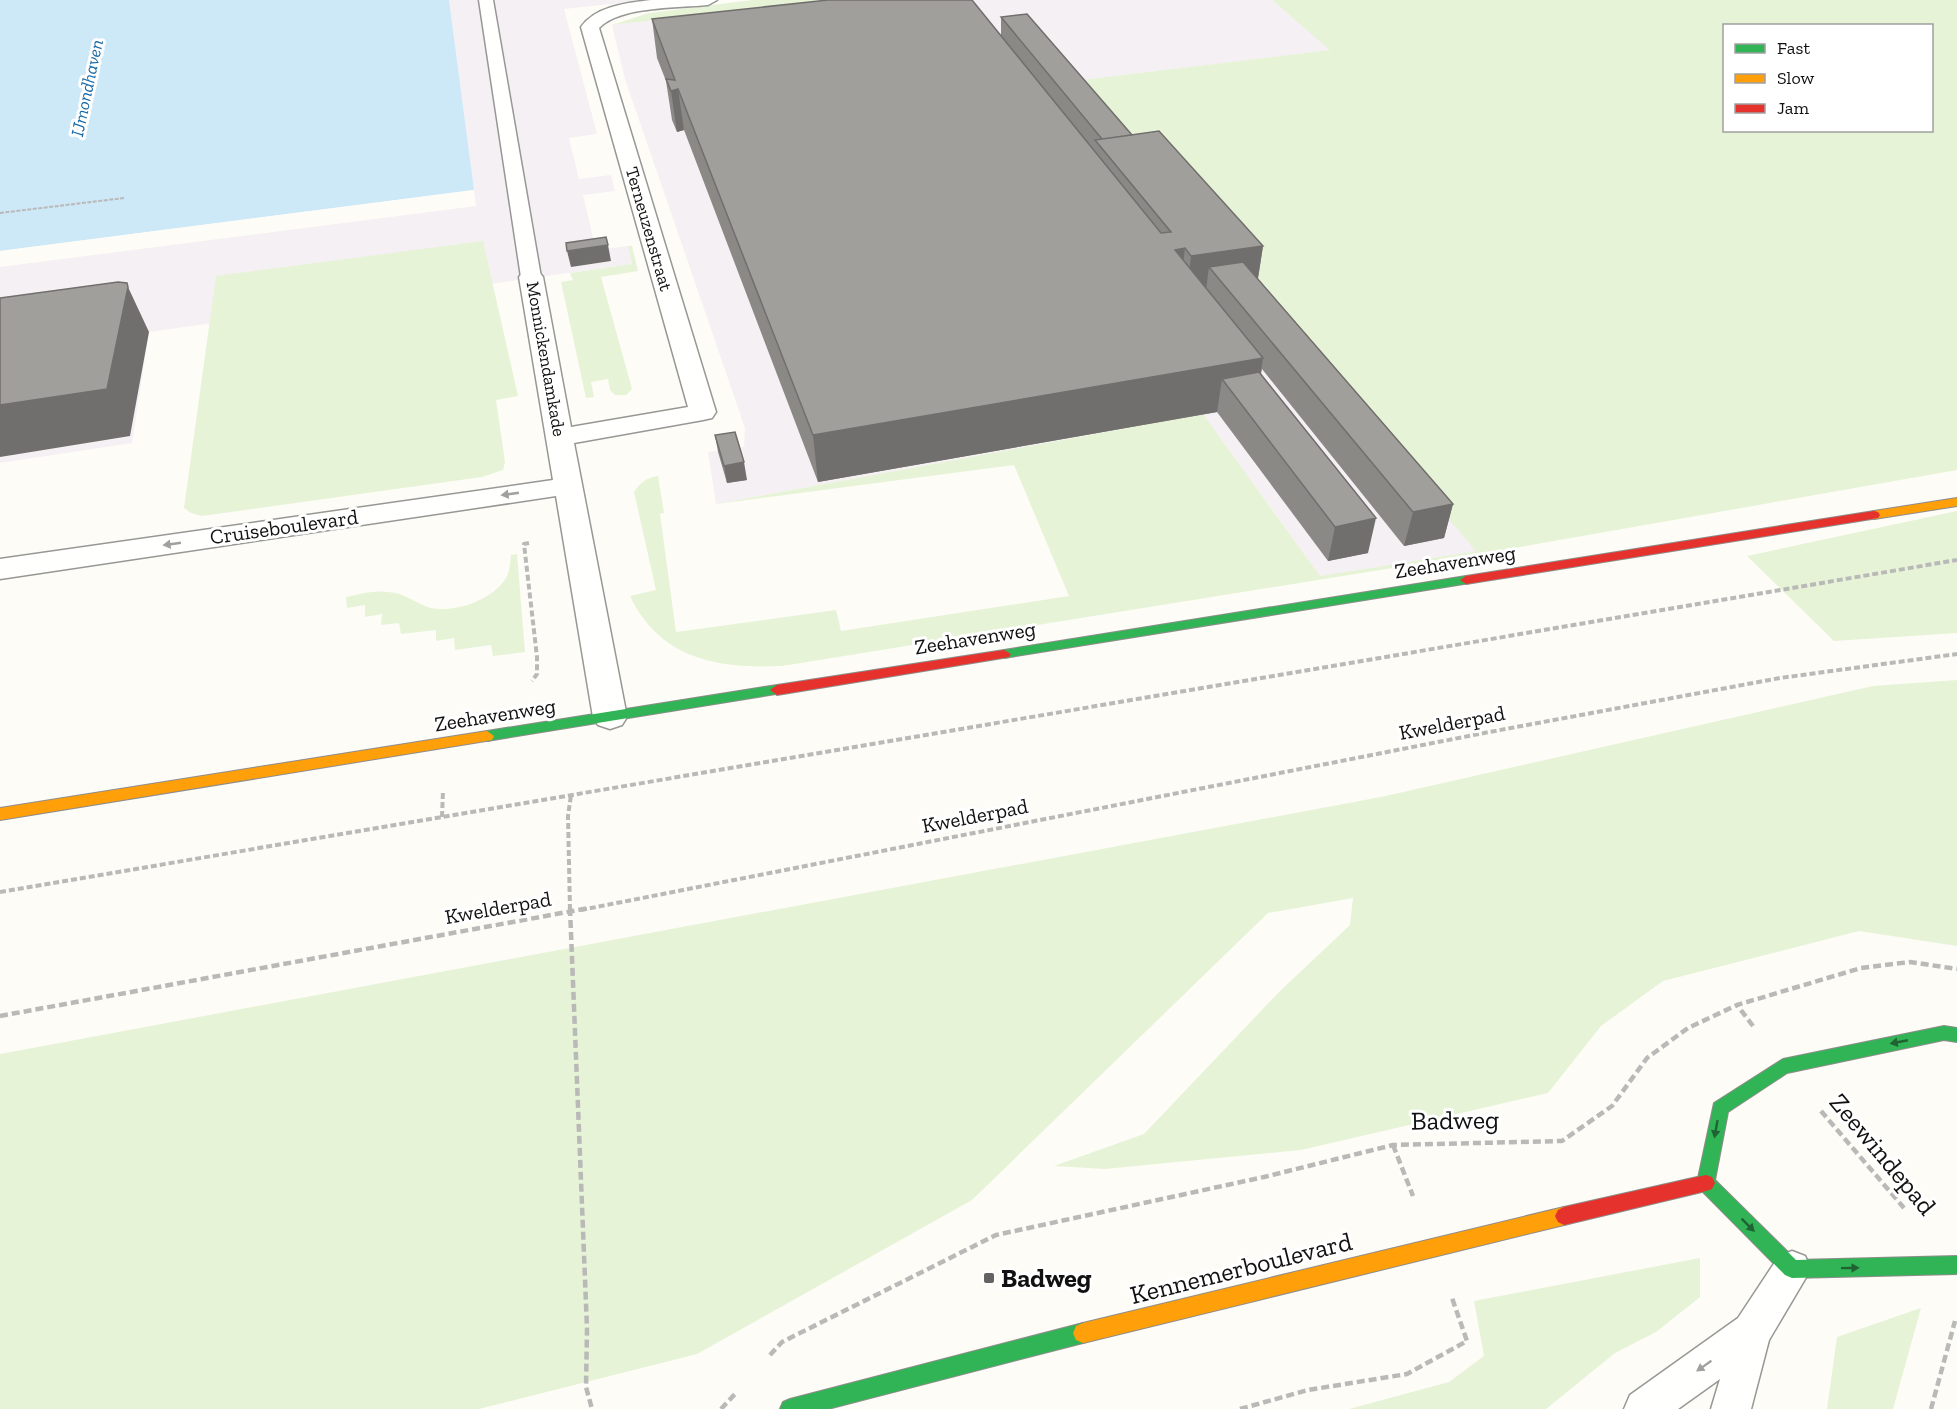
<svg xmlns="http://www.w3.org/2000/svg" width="1957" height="1409" viewBox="0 0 1957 1409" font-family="'Zilla Slab',serif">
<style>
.industrial{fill:#f5f0f3}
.green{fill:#e7f3d7;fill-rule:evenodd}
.water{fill:#cde8f7}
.pier{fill:#fdfcf7}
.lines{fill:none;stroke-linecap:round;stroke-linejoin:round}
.lane-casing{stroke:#979795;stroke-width:3}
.street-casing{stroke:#979795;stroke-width:3}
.fast-casing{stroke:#8e8d8b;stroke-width:2}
.slow-casing{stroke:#8e8d8b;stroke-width:2}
.jam-casing{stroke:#8e8d8b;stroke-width:2}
.path-far2{stroke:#b9b9b8;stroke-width:2;stroke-dasharray:4 1.5;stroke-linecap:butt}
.path-far1{stroke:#b9b9b8;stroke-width:4;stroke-dasharray:6 3;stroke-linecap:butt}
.path{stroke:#b9b9b8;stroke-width:4.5;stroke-dasharray:8 4;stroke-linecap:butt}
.lane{fill:#fffffe;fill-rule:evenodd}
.street{fill:#fffffe;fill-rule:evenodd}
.fast{fill:#30b455;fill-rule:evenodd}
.slow{fill:#ff9f0a;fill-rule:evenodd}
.jam{fill:#e5322d;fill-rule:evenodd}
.wall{fill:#8a8986}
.shaded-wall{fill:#716f6d}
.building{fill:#a19f9c;stroke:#716f6d;stroke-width:1.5}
.oneway{fill:#a0a09f}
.oneway2{fill:#206233}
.poi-dot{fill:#646362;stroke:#fff;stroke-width:2}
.labels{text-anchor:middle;stroke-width:6;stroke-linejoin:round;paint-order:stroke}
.far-water-label{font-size:18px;font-style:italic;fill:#1768a6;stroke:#fff}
.far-street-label{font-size:18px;fill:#111;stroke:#fff}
.street-label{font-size:21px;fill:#111;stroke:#fff}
.near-street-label{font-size:26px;fill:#111;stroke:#fff}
.near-poi-label{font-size:26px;font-weight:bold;fill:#111;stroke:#fff;text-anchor:start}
</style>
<rect width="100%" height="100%" fill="#fdfcf7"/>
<!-- industrial -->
<path class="industrial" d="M449,0H648L564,9L597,134L569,138L579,179L611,175L615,191L583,195L596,250L628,246L632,264L149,332L132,443L0,463V267L476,206Z
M829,0H1272L1331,50L1075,81L1162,166L1272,294L1258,296L1477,551L1320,576L1203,414L716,504L708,452L744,447L745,428L625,79L612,25Z"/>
<!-- green -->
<path class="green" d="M752,0H829L612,25L649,13Z
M1272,0H1957V470L1492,552L782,666C718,669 660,659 630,596L656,590L634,492C641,482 646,478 658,476L664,513L660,514L676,632L836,610L841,631L1069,596L1014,465L716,504L1203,414L1320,576L1476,551L1257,296L1271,293L1162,166L1074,81L1330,50ZM1724,26H1932V130H1724Z
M483,241L518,396L496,400L505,462L503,470L482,477L202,516L191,513L184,508L216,276Z
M628,246H632L638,271L601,277L632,389L626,395H615L610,390L608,379L591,382L594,397L586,398L561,282L573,280L570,273L632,264Z
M1957,511V633L1834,641L1747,556Z
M517,554L525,652L493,656L491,645L455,650L454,638L436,641V630L401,634L399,623L381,625L382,614L365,617V605L347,608L346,597C360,594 375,590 388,592C406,593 416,604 431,608C455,613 493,600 506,578C510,571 510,563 511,555Z
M1957,680V946L1859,931L1663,981L1601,1026L1548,1093L1301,1150L1105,1169L1054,1166L1144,1134L1278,993L1350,925L1353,898L1268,913L972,1200L697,1354L479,1409H0V1054L1381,797L1873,686Z
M1700,1258V1297L1656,1332L1615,1353L1546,1409H1349L1449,1382L1484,1356L1474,1301Z
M1921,1308L1893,1409H1827L1837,1337Z"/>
<!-- water -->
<path class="water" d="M0,0H449L474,190L0,251Z"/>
<!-- pier -->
<path class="pier" d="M474,190V193L0,254V251Z"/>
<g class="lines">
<defs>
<path id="lane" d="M479,0H493L541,277L531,283L521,277Z
M1792,1251L1805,1256L1811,1269L1769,1340L1751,1409H1711L1720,1379L1678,1409H1624L1630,1395L1738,1318L1779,1256Z"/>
<path id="street" d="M651,0H717L708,5C679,8 620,6 599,28L716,412L712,418L703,420L574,443L627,717L622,725L610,729L598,725L593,717L556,496L0,579V559L553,480L519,277L523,272H539L543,277L571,427L688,407L581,27C596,6 627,3 651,0Z"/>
<path id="fast" d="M1466,576L1470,577L1472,580L1470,583L1004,658L997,654L1004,650Z
M777,685L782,687L784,690L782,693L487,741L480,736L487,731Z
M1944,1026L1957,1028V1042L1944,1040L1787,1073L1728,1112L1715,1180L1796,1260L1957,1256V1274L1792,1278L1785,1275L1700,1189L1697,1183L1714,1103L1783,1059Z
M1083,1323L1090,1326L1093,1333L1090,1340L1083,1343L828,1409H780L783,1402L790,1399Z"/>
<path id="slow" d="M1957,498V506L1874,519L1868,515L1874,511Z
M487,731L494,736L492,740L0,820V808Z
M1564,1207L1570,1210L1573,1216L1570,1222L1564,1225L1083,1343L1076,1340L1073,1333L1076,1326L1083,1323Z"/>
<path id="jam" d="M1874,511L1878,512L1880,515L1878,518L1466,584L1460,580L1466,576Z
M1004,650L1011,654L1009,657L777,695L770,690L777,685Z
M1706,1175L1712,1177L1715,1183L1712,1189L1706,1191L1564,1225L1558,1222L1555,1216L1558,1210L1564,1207Z"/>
</defs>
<!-- lane casing -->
<use href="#lane" class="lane-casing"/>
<!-- street casing -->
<use href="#street" class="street-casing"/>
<!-- fast casing -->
<use href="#fast" class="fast-casing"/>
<!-- slow casing -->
<use href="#slow" class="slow-casing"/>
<!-- jam casing -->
<use href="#jam" class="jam-casing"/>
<!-- path-far2 -->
<path class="path-far2" d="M0,213L124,198"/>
<!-- path-far1 -->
<path class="path-far1" d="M529,543L524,544L537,657V674L532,681
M442,817L443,791
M0,892L1957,560
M570,910L568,816L571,795
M581,910L1484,733L1780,678L1957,654"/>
<!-- path -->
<path class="path" d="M570,908L587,1329L586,1387L592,1409
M0,1016L589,908
M1753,1026L1737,1005L1861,968L1910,962L1957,969
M1821,1111L1904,1208
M1393,1145L1413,1196
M770,1355L782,1342L996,1235L1264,1177L1393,1145L1562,1141L1612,1106L1647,1058L1688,1028L1737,1005
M721,1409L735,1394
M1240,1409L1308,1390L1407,1374L1467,1341L1452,1298
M1931,1409L1955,1321"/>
<!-- lane -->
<use href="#lane" class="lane"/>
<!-- street -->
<use href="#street" class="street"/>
<!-- fast -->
<use href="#fast" class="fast"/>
<!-- slow -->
<use href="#slow" class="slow"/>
<!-- jam -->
<use href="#jam" class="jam"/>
</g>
<!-- wall -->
<path class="wall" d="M1001,17L1132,135L1263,246L1258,279L1453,504L1444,538L1404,546L1262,369L1261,374L1368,553L1328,561L1217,412L818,482L684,130L677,132L672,120L666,81L657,58L652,19L1001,36Z
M715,435L747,480L727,483L718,452Z"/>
<!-- shaded-wall -->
<path class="shaded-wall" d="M678,89L684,130L677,132L671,91Z
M608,245L611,261L571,267L567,251Z
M1263,246L1256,290L1209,267L1205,298L1186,301L1191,256Z
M1185,248L1180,293L1175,250Z
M128,287L149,332L130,436L0,457V405Z
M1263,358L1256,405L1222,379L1217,412L818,482L813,435Z
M744,462L747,480L727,483L724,466Z
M1453,504L1444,538L1404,546L1413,512Z
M1376,518L1368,553L1328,561L1335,527Z"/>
<!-- building -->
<path class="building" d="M828,0H972L1161,233L1171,232L1095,140L1159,131L1263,246L1191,256L1185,248L1175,250L1263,358L813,435L678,89L671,91L666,79L675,80L652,19Z
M1027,14L1132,135L1102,139L1001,17Z
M606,237L608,245L567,251L566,243Z
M1243,262L1453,504L1413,512L1209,267Z
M118,282L127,283L128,287L107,389L0,405V298Z
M1259,372L1376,518L1335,527L1222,379Z
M735,432L744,462L724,466L715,435Z"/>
<!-- one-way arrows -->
<defs><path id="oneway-solid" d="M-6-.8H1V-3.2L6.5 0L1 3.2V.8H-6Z" transform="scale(1.5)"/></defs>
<g class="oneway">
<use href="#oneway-solid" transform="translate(510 494) rotate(172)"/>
<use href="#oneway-solid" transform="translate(172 544) rotate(172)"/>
<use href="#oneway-solid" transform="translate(1704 1366) rotate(145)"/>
</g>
<g class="oneway2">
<use href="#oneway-solid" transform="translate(1899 1042) rotate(169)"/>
<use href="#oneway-solid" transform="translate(1716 1129) rotate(100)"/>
<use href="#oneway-solid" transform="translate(1748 1225) rotate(45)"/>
<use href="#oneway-solid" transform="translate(1850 1268) rotate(-1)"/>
</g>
<!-- markers -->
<rect class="poi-dot" x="983" y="1272" width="12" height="12" rx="3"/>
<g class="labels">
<!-- far-water labels -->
<g class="far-water-label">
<text transform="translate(87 88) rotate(-78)" y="6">IJmondhaven</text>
</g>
<!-- far-street labels -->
<g class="far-street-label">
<text transform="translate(649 229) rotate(74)" y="6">Terneuzenstraat</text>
<text transform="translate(546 359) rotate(80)" y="6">Monnickendamkade</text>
</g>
<!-- street labels -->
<g class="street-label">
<text transform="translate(284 527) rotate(-8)" y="7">Cruiseboulevard</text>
<text transform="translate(1455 562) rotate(-9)" y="7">Zeehavenweg</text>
<text transform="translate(975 638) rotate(-9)" y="7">Zeehavenweg</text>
<text transform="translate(495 715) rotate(-9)" y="7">Zeehavenweg</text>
<text transform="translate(1452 723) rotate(-11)" y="7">Kwelderpad</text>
<text transform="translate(975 816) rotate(-11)" y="7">Kwelderpad</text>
<text transform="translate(498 908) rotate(-10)" y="7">Kwelderpad</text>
</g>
<!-- near-street labels -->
<g class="near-street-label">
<text transform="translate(1455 1120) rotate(-1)" y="9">Badweg</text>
<text transform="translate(1883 1154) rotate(50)" y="9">Zeewindepad</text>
<text transform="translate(1241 1268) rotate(-14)" y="9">Kennemerboulevard</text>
</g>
<!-- near-poi labels -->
<g class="near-poi-label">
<text x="1001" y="1287">Badweg</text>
</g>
</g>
<!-- legend -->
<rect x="1723" y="24" width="210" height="108" fill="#ffffff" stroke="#a0a0a0" stroke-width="1.5"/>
<rect x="1735" y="44" width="30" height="9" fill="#30b455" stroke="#a0a0a0" stroke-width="1.5"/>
<text x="1777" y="54" font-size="18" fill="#111111">Fast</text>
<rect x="1735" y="74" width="30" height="9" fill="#ff9f0a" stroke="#a0a0a0" stroke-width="1.5"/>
<text x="1777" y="84" font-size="18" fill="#111111">Slow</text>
<rect x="1735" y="104" width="30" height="9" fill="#e5322d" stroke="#a0a0a0" stroke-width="1.5"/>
<text x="1777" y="114" font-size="18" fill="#111111">Jam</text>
</svg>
